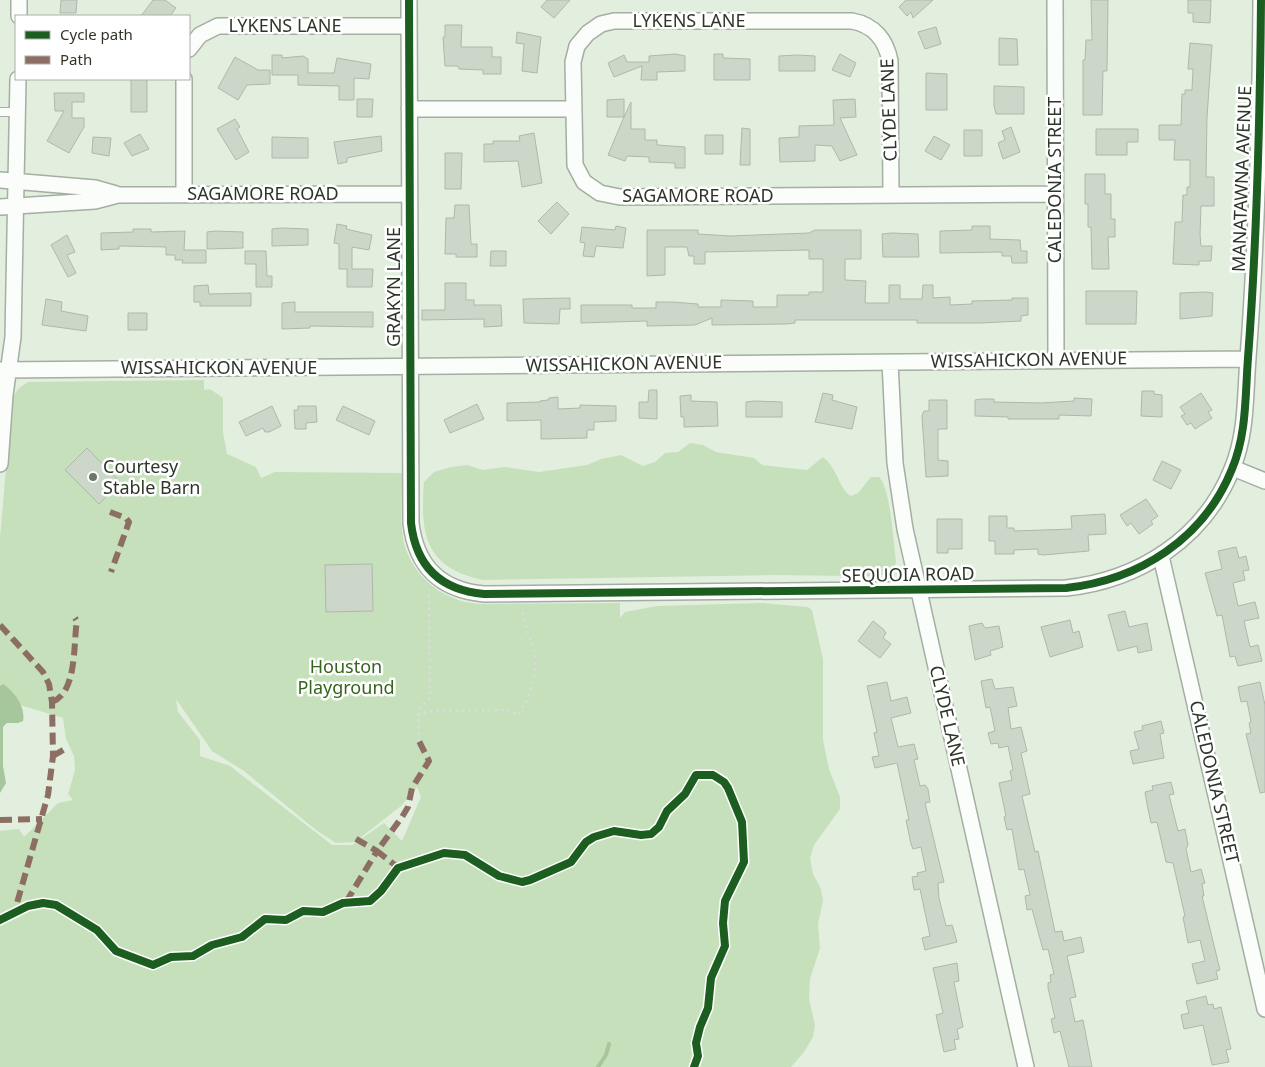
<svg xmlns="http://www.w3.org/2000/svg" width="1265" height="1067" viewBox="0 0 1265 1067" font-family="'Noto Sans',sans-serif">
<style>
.green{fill:#c6e0bc;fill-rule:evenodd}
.water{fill:#a6c69b}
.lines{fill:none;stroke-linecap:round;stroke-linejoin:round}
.stream{stroke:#a6c69b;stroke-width:4}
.building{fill:#cdd7c9;stroke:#aeb8ab}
.service-casing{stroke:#a4aea2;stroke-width:10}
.minor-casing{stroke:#a4aea2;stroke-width:18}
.path{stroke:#d9dcd7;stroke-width:2.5;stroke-dasharray:2.5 4;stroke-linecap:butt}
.service{stroke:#fbfdfa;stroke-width:8}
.minor{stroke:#fbfdfa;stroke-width:15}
.quiet{stroke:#8d6e63;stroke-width:6;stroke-dasharray:12 6;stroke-linecap:butt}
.cycleway-casing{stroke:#fff;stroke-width:11}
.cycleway{stroke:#1b5e20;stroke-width:8}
.poi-dot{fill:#6d7769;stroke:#fff;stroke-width:2}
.labels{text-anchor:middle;stroke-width:5;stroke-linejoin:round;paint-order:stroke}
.street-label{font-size:18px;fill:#2e362a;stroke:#fff}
.poi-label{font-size:18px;fill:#2e362a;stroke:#fff;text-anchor:start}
.park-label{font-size:18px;fill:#35651d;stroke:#fff}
</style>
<rect width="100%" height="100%" fill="#e2efde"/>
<!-- green -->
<path class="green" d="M204,380V390L210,389L223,398V432L227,454L256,467L261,478L275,472L402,473C403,495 399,521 404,543C413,578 445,602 480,604L620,603V618L625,612L657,606L761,603L808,607L812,610L823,659V740L829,769L840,797V809L814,845L810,858L813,874L821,889L823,901L818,924L820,948L810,979L809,999L815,1025L813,1037L804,1052L791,1067H0V831L19,829L24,837L58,803L73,800L68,794L75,770L74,756L66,739L63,718L0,699V538L12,398L19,388L28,382ZM176,699L212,751L244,771L316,830L336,843L355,842L401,806L417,787L421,797L402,841L384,823L352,845H332L230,766L200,756V740L178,712Z
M690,443L703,445L716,452L754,458L762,465L807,470L823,457C839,470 838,488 851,496L858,493L871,477H879C891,489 893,542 896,561L895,568L889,573L878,576H851L774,575L483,580C425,568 420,534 424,482L434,472L451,467L467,465L483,470L504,467L539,472L587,465L601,459L621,455L643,466L655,462L665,453L678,452Z"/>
<!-- water -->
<path class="water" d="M3,684C14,691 26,707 23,721L18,723H7L3,727V766L6,783L0,793V686Z"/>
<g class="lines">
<!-- stream -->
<path class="stream" d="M598,1067L606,1055L609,1044"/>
</g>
<!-- building -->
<path class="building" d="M61,0H77L76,13H60Z
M153,0H165L176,8L170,16H141Z
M547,0H570L554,18L541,7Z
M906,0H933L913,18L911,12L907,16L899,7Z
M1091,0H1108L1107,71H1103L1102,115H1083V60H1085L1086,40H1092Z
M1188,0H1211L1210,23L1193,22V13H1188Z
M445,25H462L461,47H492V57H501V74H483V70L459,69L458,66H445L443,37H445Z
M936,27L941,44L925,49L918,32Z
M517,32L541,37L537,73L522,71L524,44L516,43Z
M999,38L1017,39L1018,65H999Z
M1190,43L1212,45L1207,117L1206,177H1214V206H1201L1200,235L1201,246H1212L1211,261H1199V265L1173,264L1175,222H1182L1183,195H1187V187H1190V160H1174L1175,140H1159V125H1181L1182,94H1185V90H1192L1193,69H1188Z
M675,54L685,56V71L657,72V80H641L642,66L614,77L608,63L624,55L627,62H649V56Z
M714,54H723V58L750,59V80H714Z
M840,54L856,63L850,77L832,70Z
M272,55H282V58L303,56L308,59V73H334L337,58L371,64L369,79L354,78V100H339V86L298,85V75H272Z
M797,55L815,56V71H779V56Z
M235,57L258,70H270V84L247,85L238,100L218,88Z
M926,73L947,74V110H926Z
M131,79H147V112H131Z
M994,86L1024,87V114H996L994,106Z
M54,93H84V102H72V118H84V127L69,153L47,141L64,111H55Z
M357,99H373L372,117H357Z
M624,99V117L631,102V129H645V140H657V145L685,147V168H675V163L649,162V157L627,156L625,161L608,155L624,117H607V100Z
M855,99L856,117L840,118L857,155L840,161L832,146L815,145V161L780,162L779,138L799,137V126L834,125L833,100Z
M235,119L240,127L237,129L249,152L236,160L217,129Z
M1011,127L1020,152L1003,159L998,143L1005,140L1002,131Z
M742,128L750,129V165H740Z
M1096,129H1138V142H1127V155H1096Z
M964,130H982V156H964Z
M534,133L542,183L522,187L518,161L484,162V144H493V141H520L519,136Z
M140,134L149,149L132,156L124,143Z
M705,135H723V154H705Z
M381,136L382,151L347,158V162L338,164L334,142Z
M934,136L950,145L941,160L925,151Z
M93,137L111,138L109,156L92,153Z
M272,137L308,138V158H272Z
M445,153H462L461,189H445Z
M1085,174H1105V194H1111V219H1115V237H1108L1109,269H1092L1091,227H1088V204H1085Z
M557,202L569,214L551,234L538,221Z
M455,205H469L471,244H477V257H456V254H445L446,218H454Z
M337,224L347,226L346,229L372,235L369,250L352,247V269H373L372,287H347V269H339V244L334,243Z
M616,226L626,228L623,248L596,246L594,257L583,256L585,243L580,242L582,227L615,230Z
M972,226H990V239L1020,240L1021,251H1027V263H1012L1011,256H1002V252L940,253V231L972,230Z
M282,228L308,229V245L272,246V229Z
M133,229H151V232L185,231L184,250H206V263H182L183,260H175V255H166V247L119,246V249L101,250V233L133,232Z
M647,230H698V234L730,236L809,233L815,230H861V259H845V280L866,281L865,303H889V285H900V299H922L923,285H933V298L950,297V305L972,304V301L1012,300V298H1028V315L1021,316V321L981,323H917V320H795V323L787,324L712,325V318L695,325L647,326V321L581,323V305H632V308H656V302H672L698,304V307H721V300L753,301V307H777V295H809V292H823V259H809V250L705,252V264H694V256H689L687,247H665V275L647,276Z
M216,231L243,232V248L207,249V232Z
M892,233L918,234L919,257H883L882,234Z
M67,235L75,252L67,255L76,273L68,277L51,245Z
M245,251H266L267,276H272V287H256V264H245Z
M491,251H506V266H490Z
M445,283H466V300H474V305H501L502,326L484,327V319L422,320V310H445Z
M208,285L209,294L251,293V306H200V302H194V286Z
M1086,291H1137L1136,324H1086Z
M1205,292L1213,293L1212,316L1180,319V293Z
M570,298V309H560L559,324L524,323L523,299Z
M46,299L62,302L61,311L88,316L86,331L42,325Z
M295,302V312H373V327L310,326V328L282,329V303Z
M128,313H147V330H128Z
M649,390H657V419L639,418V402H648Z
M1142,391H1154V394L1162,395V417L1141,416Z
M823,393L833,395L832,400L857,407L852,429L815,422Z
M1201,393L1212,410L1208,412L1212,418L1195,429L1191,423L1187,425L1181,416L1185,414L1180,407Z
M691,395V401L717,402L718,426L684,427V417H681L680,396Z
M558,397V409L580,408V405L616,406V421L594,422V430H587V438L541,439V420L507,421V403L540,402V401L548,400L549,398Z
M1074,398L1092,399L1091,416L1059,415V419H1008V417L975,416V400L982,399H994V402L1041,403L1074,401Z
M929,400H947V429H938V460L948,461V476L926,477L922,416L924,411H929Z
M755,401L782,402V417H746V402Z
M477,404L484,419L450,433L444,420Z
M272,406L281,426L269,432H265L263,428L246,436L239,422Z
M298,406H316L317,422L306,423V429H295L294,410H298Z
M343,406L375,421L369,435L336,420Z
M87,448L120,482L99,504L65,470Z
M1162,461L1181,470L1171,489L1153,480Z
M1146,499L1158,516L1151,521L1153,524L1139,534L1131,523L1127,526L1120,515Z
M1105,514L1106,534L1088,535L1089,551L1043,555L1038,554V549L1014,550V554H995V541H989V516H1007V528H1014V531L1072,529L1071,516Z
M937,519H962V549H948V553H937Z
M1236,547L1239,558L1246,556L1249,570L1243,571L1245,580L1233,583L1238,606L1255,602L1259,618L1244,621L1250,647L1258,645L1262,661L1238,666L1235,656L1230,657L1222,615L1217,616L1205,573L1222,569L1218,551Z
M372,564L373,611L326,612L325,565Z
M1125,611L1129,627L1147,623L1152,650L1138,653L1137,646L1118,651L1108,615Z
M1070,620L1073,633L1079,631L1083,647L1050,657L1041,627Z
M873,621L883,629L886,633L883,638L891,644L880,658L858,641Z
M982,623L985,628L999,626L1003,647L990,651L991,655L975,660L969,626Z
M992,679L995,689L1013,687L1017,706L1008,708L1011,729L1021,727L1027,751L1021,753L1030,794L1022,796L1035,852L1038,851L1055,932L1062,931L1064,941L1081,937L1084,952L1067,956L1076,997L1070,998L1075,1022L1083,1020L1092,1067H1069L1060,1031L1054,1033L1051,1019L1055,1018L1048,988V983L1051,982L1050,975L1054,974L1048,949L1043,950L1032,909L1027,910L1025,896L1030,895L1024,869L1019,870L1012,829L1007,830L1004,817L1006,816L999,783L1012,780L1010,771L1013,770L1008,746L999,748L998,743L991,744L988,733L995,731L990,707L986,708L981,681Z
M887,682L891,701L907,697L911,713L891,718L898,747L914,744L918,759L914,760L920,786L925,785L928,789L930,802L925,803L944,882L938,883L939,898L946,926L952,925L957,942L925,950L922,938L930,936L920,889L914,890L912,877L918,876L917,873L926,871L921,847L913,849L911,844L906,820H909L897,763L875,768L872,757L879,756L874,733L877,732L867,686Z
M1260,682L1265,705V792L1260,793L1246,734L1251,733L1249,723L1251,722L1247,701L1241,702L1238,687Z
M1161,721L1164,733L1160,734L1164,758L1133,764L1130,751L1139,749L1134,732L1143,730L1142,726Z
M1171,782L1174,794L1169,795L1178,831L1185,829L1188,845L1186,849L1191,872L1201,869L1205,883L1202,884L1204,896H1202L1220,970L1216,971L1218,979L1197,984L1192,964L1205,961L1200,940L1188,943L1183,917L1185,916L1173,863L1166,862L1157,822L1151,823L1147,804L1145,792L1153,790L1152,786Z
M957,963L959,981L954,982L963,1027L957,1029L959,1039L954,1040L956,1049L944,1052L936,1015L943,1013L933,968Z
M1206,996L1208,1005L1213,1004L1214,1009L1221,1007L1231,1049L1226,1050L1229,1062L1212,1065L1203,1025L1184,1029L1181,1015L1189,1013L1186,1001Z"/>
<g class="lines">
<defs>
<path id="service" d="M0,112H17"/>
<path id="minor" d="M409,0L411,523C416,566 440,590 484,594L1066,588C1139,580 1204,539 1232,469C1247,433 1245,396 1248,358C1257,239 1260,119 1261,0
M1055,0L1056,360
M19,16V0
M189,49L200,35L218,26H409
M184,79V194
M409,109H573
M0,180L95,188L116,194
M891,195L890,61C886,40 874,25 852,21H614L601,24L588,33L577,46L573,62L575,165L584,182L600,193L620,197L1055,194
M0,207L95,201L118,195L409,194
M890,362L895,463L905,529L1026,1067
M0,370L1248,359
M0,464L5,395L13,337L18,79
M1233,468L1265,481
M1161,556L1265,1009"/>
</defs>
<!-- service casing -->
<use href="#service" class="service-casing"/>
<!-- minor casing -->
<use href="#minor" class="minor-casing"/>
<!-- path -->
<path class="path" d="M418,716L428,711L507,710L518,715C530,697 539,674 534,651C530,637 524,624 522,609
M419,741L418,709L430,698L429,590"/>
<!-- service -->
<use href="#service" class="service"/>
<!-- minor -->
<use href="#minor" class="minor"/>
<!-- quiet -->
<path class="quiet" d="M110,512L126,518L129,522L111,572
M0,625L43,672L49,684L52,702L53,756L48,795L15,910
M52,702C78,692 73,642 77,621L75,618
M53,756L68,747
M0,820L42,819
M401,867L395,865L377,851L402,817L408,807L412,788L429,761L419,741
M346,902L377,851L351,836"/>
<defs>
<path id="cycleway" d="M409,0L411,523C416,566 440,590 484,594L1066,588C1139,580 1204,539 1232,469C1247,433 1245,396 1248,358C1257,239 1260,119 1261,0
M0,920L28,906L43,903L56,905L97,930L116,951L153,965L171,957L193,956L212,945L242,937L265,919L286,920L303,911L323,912L343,903L370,901L381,891L398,868L444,853L465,855L499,876L522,882L530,880L571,862L586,842L594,837L614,831L641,835L651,834L659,827L667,811L685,794L696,775H713L724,782L728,788L742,822L744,862L725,901L723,923L725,946L711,978L708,1008L700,1027L696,1043L698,1056L694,1067"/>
</defs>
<!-- cycleway casing -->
<use href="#cycleway" class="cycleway-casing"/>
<!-- cycleway -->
<use href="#cycleway" class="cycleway"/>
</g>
<!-- markers -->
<circle class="poi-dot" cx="93" cy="477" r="5"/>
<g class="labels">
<!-- street labels -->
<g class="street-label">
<text x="689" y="27">LYKENS LANE</text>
<text x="285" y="32">LYKENS LANE</text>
<text transform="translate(889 110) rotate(-92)" y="6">CLYDE LANE</text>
<text transform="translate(1242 179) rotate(-88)" y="6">MANATAWNA AVENUE</text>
<text transform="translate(1055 180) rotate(-90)" y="6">CALEDONIA STREET</text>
<text x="263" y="200">SAGAMORE ROAD</text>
<text x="698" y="202">SAGAMORE ROAD</text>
<text transform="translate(394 287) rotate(-90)" y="6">GRAKYN LANE</text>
<text transform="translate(1029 360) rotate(-1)" y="6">WISSAHICKON AVENUE</text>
<text transform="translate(624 364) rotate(-1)" y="6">WISSAHICKON AVENUE</text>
<text x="219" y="374">WISSAHICKON AVENUE</text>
<text transform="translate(908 575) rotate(-1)" y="6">SEQUOIA ROAD</text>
<text transform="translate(947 716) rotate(77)" y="6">CLYDE LANE</text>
<text transform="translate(1214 782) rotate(77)" y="6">CALEDONIA STREET</text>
</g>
<!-- poi labels -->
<g class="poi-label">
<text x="103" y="473">Courtesy<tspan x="103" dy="21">Stable Barn</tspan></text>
</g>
<!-- park labels -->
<g class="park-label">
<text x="346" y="673">Houston<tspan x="346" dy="21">Playground</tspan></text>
</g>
</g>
<!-- legend -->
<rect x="15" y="15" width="175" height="65" fill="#ffffff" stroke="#abafaa"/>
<rect x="25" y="31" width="25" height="8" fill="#1b5e20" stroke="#abafaa"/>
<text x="60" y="40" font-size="15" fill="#2e362a">Cycle path</text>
<rect x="25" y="56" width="25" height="8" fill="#8d6e63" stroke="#abafaa"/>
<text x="60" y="65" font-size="15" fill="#2e362a">Path</text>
</svg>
